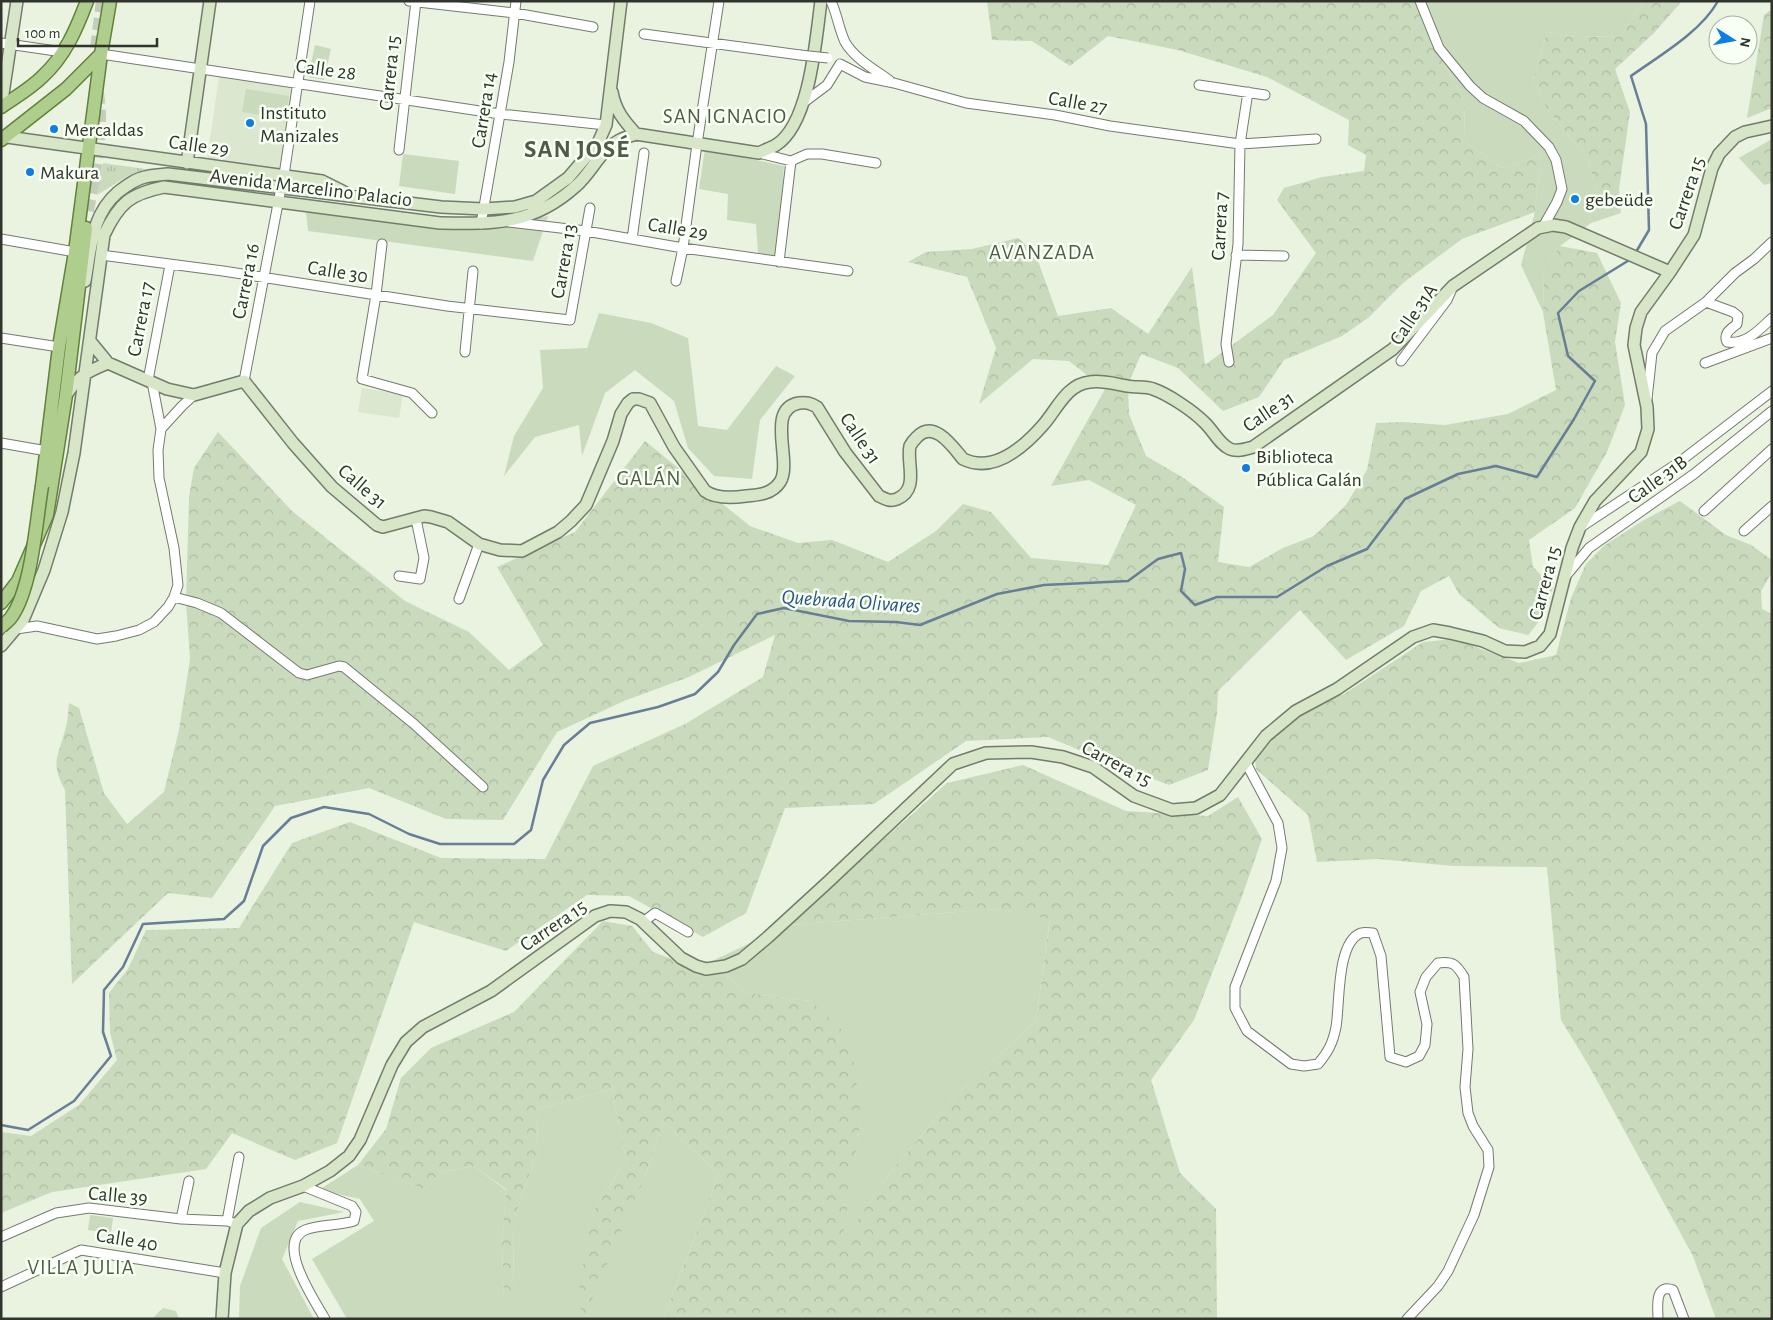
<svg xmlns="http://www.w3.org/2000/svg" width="1773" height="1320" viewBox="0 0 1773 1320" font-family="'Alegreya Sans',sans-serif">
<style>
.built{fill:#dbe8cf}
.grass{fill:#cadabc}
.forest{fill:url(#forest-crowns)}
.park{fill:url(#park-tufts)}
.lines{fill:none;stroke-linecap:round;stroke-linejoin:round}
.stream{stroke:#677e95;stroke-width:2.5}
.primary-tunnel{stroke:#c4cdbc;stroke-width:12;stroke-dasharray:12 6;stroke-linecap:butt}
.street-casing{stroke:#737c6c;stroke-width:11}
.secondary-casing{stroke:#737c6c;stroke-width:14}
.primary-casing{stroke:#60823a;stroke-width:15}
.street{stroke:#fff;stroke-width:9}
.secondary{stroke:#d7e6c6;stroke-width:11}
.primary{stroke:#afcd8d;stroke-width:12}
.street-bridge-casing{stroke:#737c6c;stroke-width:11;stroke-linecap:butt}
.primary-bridge-casing{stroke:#60823a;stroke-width:15;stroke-linecap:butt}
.street-bridge{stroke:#fff;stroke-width:9}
.primary-bridge{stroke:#afcd8d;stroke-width:12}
.poi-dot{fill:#0e7ee5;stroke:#f8fff3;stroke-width:2}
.labels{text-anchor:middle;stroke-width:5;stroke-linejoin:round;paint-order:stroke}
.street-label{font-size:20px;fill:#30342d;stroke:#f8fff3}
.poi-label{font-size:20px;fill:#30342d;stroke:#f8fff3;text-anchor:start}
.neighbourhood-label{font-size:21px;letter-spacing:1px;fill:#525a4a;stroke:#f8fff3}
.water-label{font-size:21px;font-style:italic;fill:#295485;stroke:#f8fff3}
.district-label{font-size:25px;font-weight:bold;letter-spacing:1px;fill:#525a4a;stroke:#f8fff3}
</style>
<defs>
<pattern id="forest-crowns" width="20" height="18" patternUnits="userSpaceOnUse" patternTransform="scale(1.25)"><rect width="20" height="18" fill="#cadabc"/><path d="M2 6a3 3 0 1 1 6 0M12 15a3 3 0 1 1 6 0" fill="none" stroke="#aebca2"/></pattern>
<pattern id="park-tufts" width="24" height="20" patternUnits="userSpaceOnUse" patternTransform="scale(1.25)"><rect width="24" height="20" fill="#cadabc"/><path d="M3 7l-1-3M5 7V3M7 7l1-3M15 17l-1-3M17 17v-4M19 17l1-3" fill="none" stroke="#aebca2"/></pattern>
</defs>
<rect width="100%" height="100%" fill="#e9f3e0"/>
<!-- built -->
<path class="built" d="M219,76L293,86L281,170L207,160Z
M362,388L403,394L399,418L358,412Z"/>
<!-- grass -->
<path class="grass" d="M1421,1H1644L1621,36L1575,37L1547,32L1533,80L1547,109L1588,159L1599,202L1621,213L1591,223L1560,246L1544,271L1543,312L1521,265L1535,212L1541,155L1502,168L1464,141L1465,102L1428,32Z
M246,89L289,96L285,119L242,112Z
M705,149L784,166L777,257L758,253L756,224L727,220L728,194L699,189Z
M403,154L459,161L455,194L399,186Z
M306,211L480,230L548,216L533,261L308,231Z
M599,313L651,323L688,338L698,426L727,430L776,366L795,376L760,420L752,479L714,476L688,448L674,401L635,370L605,393L582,456L579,425L535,437L504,476L514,436L543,388L540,350L587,348Z
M996,909L1050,918L1036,1021L951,1100L892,1170L841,1244L861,1119L811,1001L747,993L710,962L788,925Z
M612,1089L626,1160L590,1216L645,1177L663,1122L719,1174L663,1319H347L312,1259L374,1221L360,1199L319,1190L358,1165L424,1189L443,1172L473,1166L506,1190L502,1246L504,1302L513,1299L514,1219L538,1150L537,1109Z
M300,1202L344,1212L298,1221L282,1259L314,1319H239L240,1286L261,1228Z
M90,1215L113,1218L111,1233L88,1230Z"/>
<!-- forest -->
<path class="forest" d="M987,1H1421L1428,32L1465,102L1464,141L1502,168L1541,155L1535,212L1462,239L1403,283L1368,318L1342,336L1284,360L1259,397L1223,411L1178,368L1141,354L1128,385L1129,414L1146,456L1182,477L1224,507L1218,562L1249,567L1283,548L1314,536L1346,505L1367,470L1376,423L1403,422L1445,425L1508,414L1556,390L1543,312L1544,271L1560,246L1597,253L1621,303L1615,342L1625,405L1607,452L1575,508L1529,540L1533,567L1553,587L1545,614L1528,635L1499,628L1459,594L1449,576L1421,591L1404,626L1346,660L1300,610L1218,691L1217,713L1208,770L1169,785L1108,762L1048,737L966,741L874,804L785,808L746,913L703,937L629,896L587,895L506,951L414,922L337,1143L295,1160L232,1133L206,1169L52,1192L1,1213V1132L31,1136L79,1105L117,1060L110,1032L109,993L128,969L146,930L239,928L292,843L350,822L441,858L545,859L593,766L685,724L763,677L775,635L689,677L624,701L557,732L503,820L446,819L369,788L275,806L212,898L168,893L72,984L65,790C50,762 58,758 65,730C68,722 68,712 69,703L79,708L104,793L127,824L164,792L179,730L190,659L186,603L189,497L194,468L218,432L292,511L405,601L469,632L509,670L543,645L497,567L575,532L645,441L750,526L798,543L832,540L888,562L936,531L963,504L991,512L1031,558L1108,565L1136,505L1089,480L1051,486L1105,389L1069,361L1033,359L979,404L996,348L967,277L908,262L926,252L972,249L1018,238L1035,253L1058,316L1111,308L1148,334L1192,267L1205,365L1273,315L1316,253L1277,200L1284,188L1322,177L1364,171L1366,155L1348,145L1349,120L1267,77L1178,50L1108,36L1070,66L1032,41L992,40Z
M1644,1H1682L1654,33L1615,69L1630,112L1619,189L1621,213L1599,202L1588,159L1547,109L1533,80L1547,32L1575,37L1621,36Z
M1772,9V108L1747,118L1764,15Z
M1772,139V183L1764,185L1739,158Z
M1680,501L1726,535L1751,545L1772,560V572L1761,591L1762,609L1772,614V1319H1716L1693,1256L1589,1066L1561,1020L1547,867L1453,866L1379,859L1317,862L1308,815L1256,769L1255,755L1306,707L1344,694L1423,642L1454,639L1519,663L1556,655L1571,598L1586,564L1605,545L1644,520Z
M1023,765L1126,811L1208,816L1238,797L1262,839L1241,899L1194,1020L1151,1080L1180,1173L1216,1209L1217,1319H663L719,1174L663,1122L645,1177L585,1315L577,1304L590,1216L626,1160L612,1089L537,1109L538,1150L514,1219L513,1299L504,1303L502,1246L506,1189L473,1166L443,1172L424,1189L358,1165L386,1129L401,1078L431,1048L514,1012L603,921L632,926L653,952L683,963L710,962L747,993L811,1001L851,1038L861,1119L842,1242L892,1170L951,1100L1036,1021L1050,919L996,909L788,925L947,783Z
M163,1308L176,1311L179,1319H152Z"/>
<!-- park -->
<path class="park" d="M315,45L331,49L324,80L308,77Z
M103,163L145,169L126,177L97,195Z"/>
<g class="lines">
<!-- stream -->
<path class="stream" d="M1636,252L1649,230L1646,124L1631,76C1659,56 1701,32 1718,1
M1,1125L28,1130L74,1101L111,1056L103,1032L104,990L123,967L143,924L224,919L244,901L263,846L291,818L324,807L369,814L409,834L440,844H514L531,830L543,780L564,745L590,723L658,707L695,694L718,672L734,645L757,614L784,608L849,621L896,622L920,625L997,594L1044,585L1128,581L1158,559L1181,553L1185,569L1181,591L1195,605L1217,597H1277L1327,566L1367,549L1405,499L1458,474L1496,466L1537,477L1574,419L1595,381L1568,356L1558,313L1579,291L1631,259"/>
<!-- primary-tunnel -->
<path class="primary-tunnel" d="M96,48L102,1
M88,211C95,173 104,132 98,93"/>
<defs>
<path id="street" d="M409,1L515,13L593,27
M831,1C837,14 839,29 845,42C855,59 874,69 889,80
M1420,1L1439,48L1470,86L1483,98L1524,121L1549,147L1556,160L1562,189L1557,202L1543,227
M644,34L800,55
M1,43L63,52
M101,54L500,114L606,125
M1199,85L1265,95
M803,103L827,85L840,64L865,77L894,83L966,103L1055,115L1110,126L1240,144L1316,139
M399,150L416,1
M759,153L791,161L807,154H822L876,163
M284,175L310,1
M509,222L586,231L683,248L848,271
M481,224L509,62L516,1
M1,239L75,252
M632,239L644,153
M382,244L376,295L362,379L412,393L432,413
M101,255L223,271L447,306L570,320L590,208
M1236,255L1284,256
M779,262L791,161
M676,281L683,248L697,144L719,1
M1706,302L1733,312L1738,316L1737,324C1731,329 1723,333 1727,342C1746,345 1759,330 1772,318
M1,338L59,347
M465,352L473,271
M1401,361L1447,300L1451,291
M1229,362L1226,344L1238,244L1240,144L1248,92
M1705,363L1772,338
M148,380L170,265
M244,381L281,188
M1647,399L1652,353L1665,331L1706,302L1735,273L1754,259L1772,242
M161,429L182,406L194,395
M1,443L47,451
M1704,511L1772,449
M1581,527L1678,463L1772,391
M1744,531L1772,506
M399,576L420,579L424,558L416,519
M1565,577L1589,548L1694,474L1772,411
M174,597L197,603L221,613L299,673L307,675L339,666L344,667L414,724L483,787
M459,599L479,544
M16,629L37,626L97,639L116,636L139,630L154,622L168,607L174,597L178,585L174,548L159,478L158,450L161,429L152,382
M1246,763L1278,823L1282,848L1276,881L1235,987V1008L1247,1031L1291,1064L1304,1066L1318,1064C1328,1052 1333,1043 1336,1027C1340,1006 1336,942 1361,933C1365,932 1370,933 1373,933L1381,956L1390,1057L1406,1062L1419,1056L1425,1045L1427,1024L1420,992L1426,977L1438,963C1453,961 1456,964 1464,977L1468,1049L1465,1087L1468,1113L1473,1126L1488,1150L1489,1167L1474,1215L1448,1271L1438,1286L1407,1319
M643,922L655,913L688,932
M303,1186L352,1206L356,1212L354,1221C338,1226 320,1224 305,1230C275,1243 315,1301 325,1319
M181,1219L189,1181
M227,1221L239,1157
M1,1237L56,1213L89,1208L181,1219L227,1221L237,1224
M1,1287L81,1250L225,1273
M1658,1319C1658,1308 1654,1283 1673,1290L1684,1319"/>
<path id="secondary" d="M612,92C615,110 624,121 636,134
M1,107L17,1
M7,137L322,181L346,193
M187,163L210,1
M85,281C91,249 91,215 118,192C126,186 135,179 145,177C152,175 160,175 168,174L441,207L484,209L515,207L536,201L568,178L598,143L606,125L621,1
M90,341L108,363L167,389L194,395L244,381L293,443L332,487L377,525L383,527L424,516L431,517L448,522L479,544L500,550L522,551L558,532L571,521L586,505L613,441L621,414L628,403L633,399H639L650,403L674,447L705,491C716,499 732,498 746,496C759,495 772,494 780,482C793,462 765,409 799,403C806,402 810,403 817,407L845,452L879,496C885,499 890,502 897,499C920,489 906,463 910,446C912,442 914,440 917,437C934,419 953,447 963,459C994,474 1025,446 1044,424C1057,409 1067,384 1090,382C1102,380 1115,384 1127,386C1136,388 1145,386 1153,389C1168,394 1193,411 1204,422C1213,430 1219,444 1230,449C1237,452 1246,449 1253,447L1393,349L1453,286L1538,228L1553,225L1566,227L1670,272
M66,395C80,375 86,372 108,363
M1,646L23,620L44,570L62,512L74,453L104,235C119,203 130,194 164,187L440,223C494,224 533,225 576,186C591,173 600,151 618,141C623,138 630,136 636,134L759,153C764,150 771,148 776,145C810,124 816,38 821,1
M222,1319L225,1273L237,1224L249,1211L270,1198L303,1186L330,1171L349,1156L360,1140L392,1065L406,1042L423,1027L491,991L595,916L610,911L626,912L640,919L681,958L696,966L706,969L726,966L742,959L768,937L828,882L953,764L986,753L1031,752L1063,757L1093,767L1134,796L1172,810L1196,808L1220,795L1266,736L1296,711L1337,689L1413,637L1433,630L1450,633L1483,641L1505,651L1525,652L1540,646L1550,634L1572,548L1580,527L1595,501L1641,452L1648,429L1647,407L1634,345L1636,328L1641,312L1670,272L1694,235L1712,168L1719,154L1735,137L1745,132L1772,126"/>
<path id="primary" d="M1,107C14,98 30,89 42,77C65,56 76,30 87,1
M1,140L66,89L101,54
M42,486L59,347L75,252L101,54L110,1
M1,603L18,581L47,515L66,395L86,228"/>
</defs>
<!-- street casing -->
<use href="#street" class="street-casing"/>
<!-- secondary casing -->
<use href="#secondary" class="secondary-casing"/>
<!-- primary casing -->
<use href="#primary" class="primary-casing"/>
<!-- street -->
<use href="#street" class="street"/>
<!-- secondary -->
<use href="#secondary" class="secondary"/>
<!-- primary -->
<use href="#primary" class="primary"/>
<defs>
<path id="street-bridge" d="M800,55L828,58"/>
<path id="primary-bridge" d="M1,627C5,623 10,620 12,616C32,587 36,522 42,486"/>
</defs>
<!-- street-bridge casing -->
<use href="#street-bridge" class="street-bridge-casing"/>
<!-- primary-bridge casing -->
<use href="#primary-bridge" class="primary-bridge-casing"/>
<!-- street-bridge -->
<use href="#street-bridge" class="street-bridge"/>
<!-- primary-bridge -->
<use href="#primary-bridge" class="primary-bridge"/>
</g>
<!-- markers -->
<g class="poi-dot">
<circle cx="250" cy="123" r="5"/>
<circle cx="54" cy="129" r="5"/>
<circle cx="30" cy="172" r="5"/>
<circle cx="1575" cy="199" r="5"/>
<circle cx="1246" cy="468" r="5"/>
</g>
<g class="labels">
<!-- street labels -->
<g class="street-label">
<text transform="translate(326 69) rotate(8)" y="7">Calle 28</text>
<text transform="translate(389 73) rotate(-84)" y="7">Carrera 15</text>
<text transform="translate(1078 102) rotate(10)" y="7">Calle 27</text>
<text transform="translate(483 110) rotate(-81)" y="7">Carrera 14</text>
<text transform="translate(199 145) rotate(8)" y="7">Calle 29</text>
<text transform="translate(311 187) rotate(7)" y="7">Avenida Marcelino Palacio</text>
<text transform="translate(1686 193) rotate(-71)" y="7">Carrera 15</text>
<text transform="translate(1219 226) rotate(-87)" y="7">Carrera 7</text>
<text transform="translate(678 228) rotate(9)" y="7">Calle 29</text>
<text transform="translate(563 261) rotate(-80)" y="7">Carrera 13</text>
<text transform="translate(338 271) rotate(9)" y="7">Calle 30</text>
<text transform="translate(245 281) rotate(-79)" y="7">Carrera 16</text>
<text transform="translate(1413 314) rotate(-56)" y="7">Calle 31A</text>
<text transform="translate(140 319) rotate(-79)" y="7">Carrera 17</text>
<text transform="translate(1268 411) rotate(-34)" y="7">Calle 31</text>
<text transform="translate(861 438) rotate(56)" y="7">Calle 31</text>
<text transform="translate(1657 479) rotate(-36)" y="7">Calle 31B</text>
<text transform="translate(363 486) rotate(41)" y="7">Calle 31</text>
<text transform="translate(1544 583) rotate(-75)" y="7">Carrera 15</text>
<text transform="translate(1117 763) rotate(28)" y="7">Carrera 15</text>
<text transform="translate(553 925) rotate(-34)" y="7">Carrera 15</text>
<text transform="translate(118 1195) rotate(5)" y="7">Calle 39</text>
<text transform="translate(127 1239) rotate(9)" y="7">Calle 40</text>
</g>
<!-- poi labels -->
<g class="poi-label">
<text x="260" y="119">Instituto<tspan x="260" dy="23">Manizales</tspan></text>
<text x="64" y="136">Mercaldas</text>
<text x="40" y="179">Makura</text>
<text x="1585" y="206">gebeüde</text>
<text x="1256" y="463">Biblioteca<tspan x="1256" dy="23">Pública Galán</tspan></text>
</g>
<!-- neighbourhood labels -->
<g class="neighbourhood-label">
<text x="725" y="123">SAN IGNACIO</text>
<text x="1042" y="259">AVANZADA</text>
<text x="649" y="485">GALÁN</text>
<text x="81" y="1274">VILLA JULIA</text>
</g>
<!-- water labels -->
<g class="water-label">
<text transform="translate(851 601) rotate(4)" y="7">Quebrada Olivares</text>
</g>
<!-- district labels -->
<g class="district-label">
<text x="577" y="157">SAN JOSÉ</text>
</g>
</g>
<!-- border -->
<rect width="1773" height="1320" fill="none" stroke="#30342d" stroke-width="5"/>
<!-- north arrow -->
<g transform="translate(1733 40) rotate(101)"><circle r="24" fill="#f8fff3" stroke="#a8aea4"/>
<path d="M0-4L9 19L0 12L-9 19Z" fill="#0e7ee5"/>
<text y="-8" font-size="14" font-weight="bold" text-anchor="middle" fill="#30342d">N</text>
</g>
<!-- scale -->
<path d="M18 38v8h139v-8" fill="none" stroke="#30342d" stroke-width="2.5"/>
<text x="25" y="38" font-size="15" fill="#30342d" stroke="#f8fff3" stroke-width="4" paint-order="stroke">100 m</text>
</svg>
